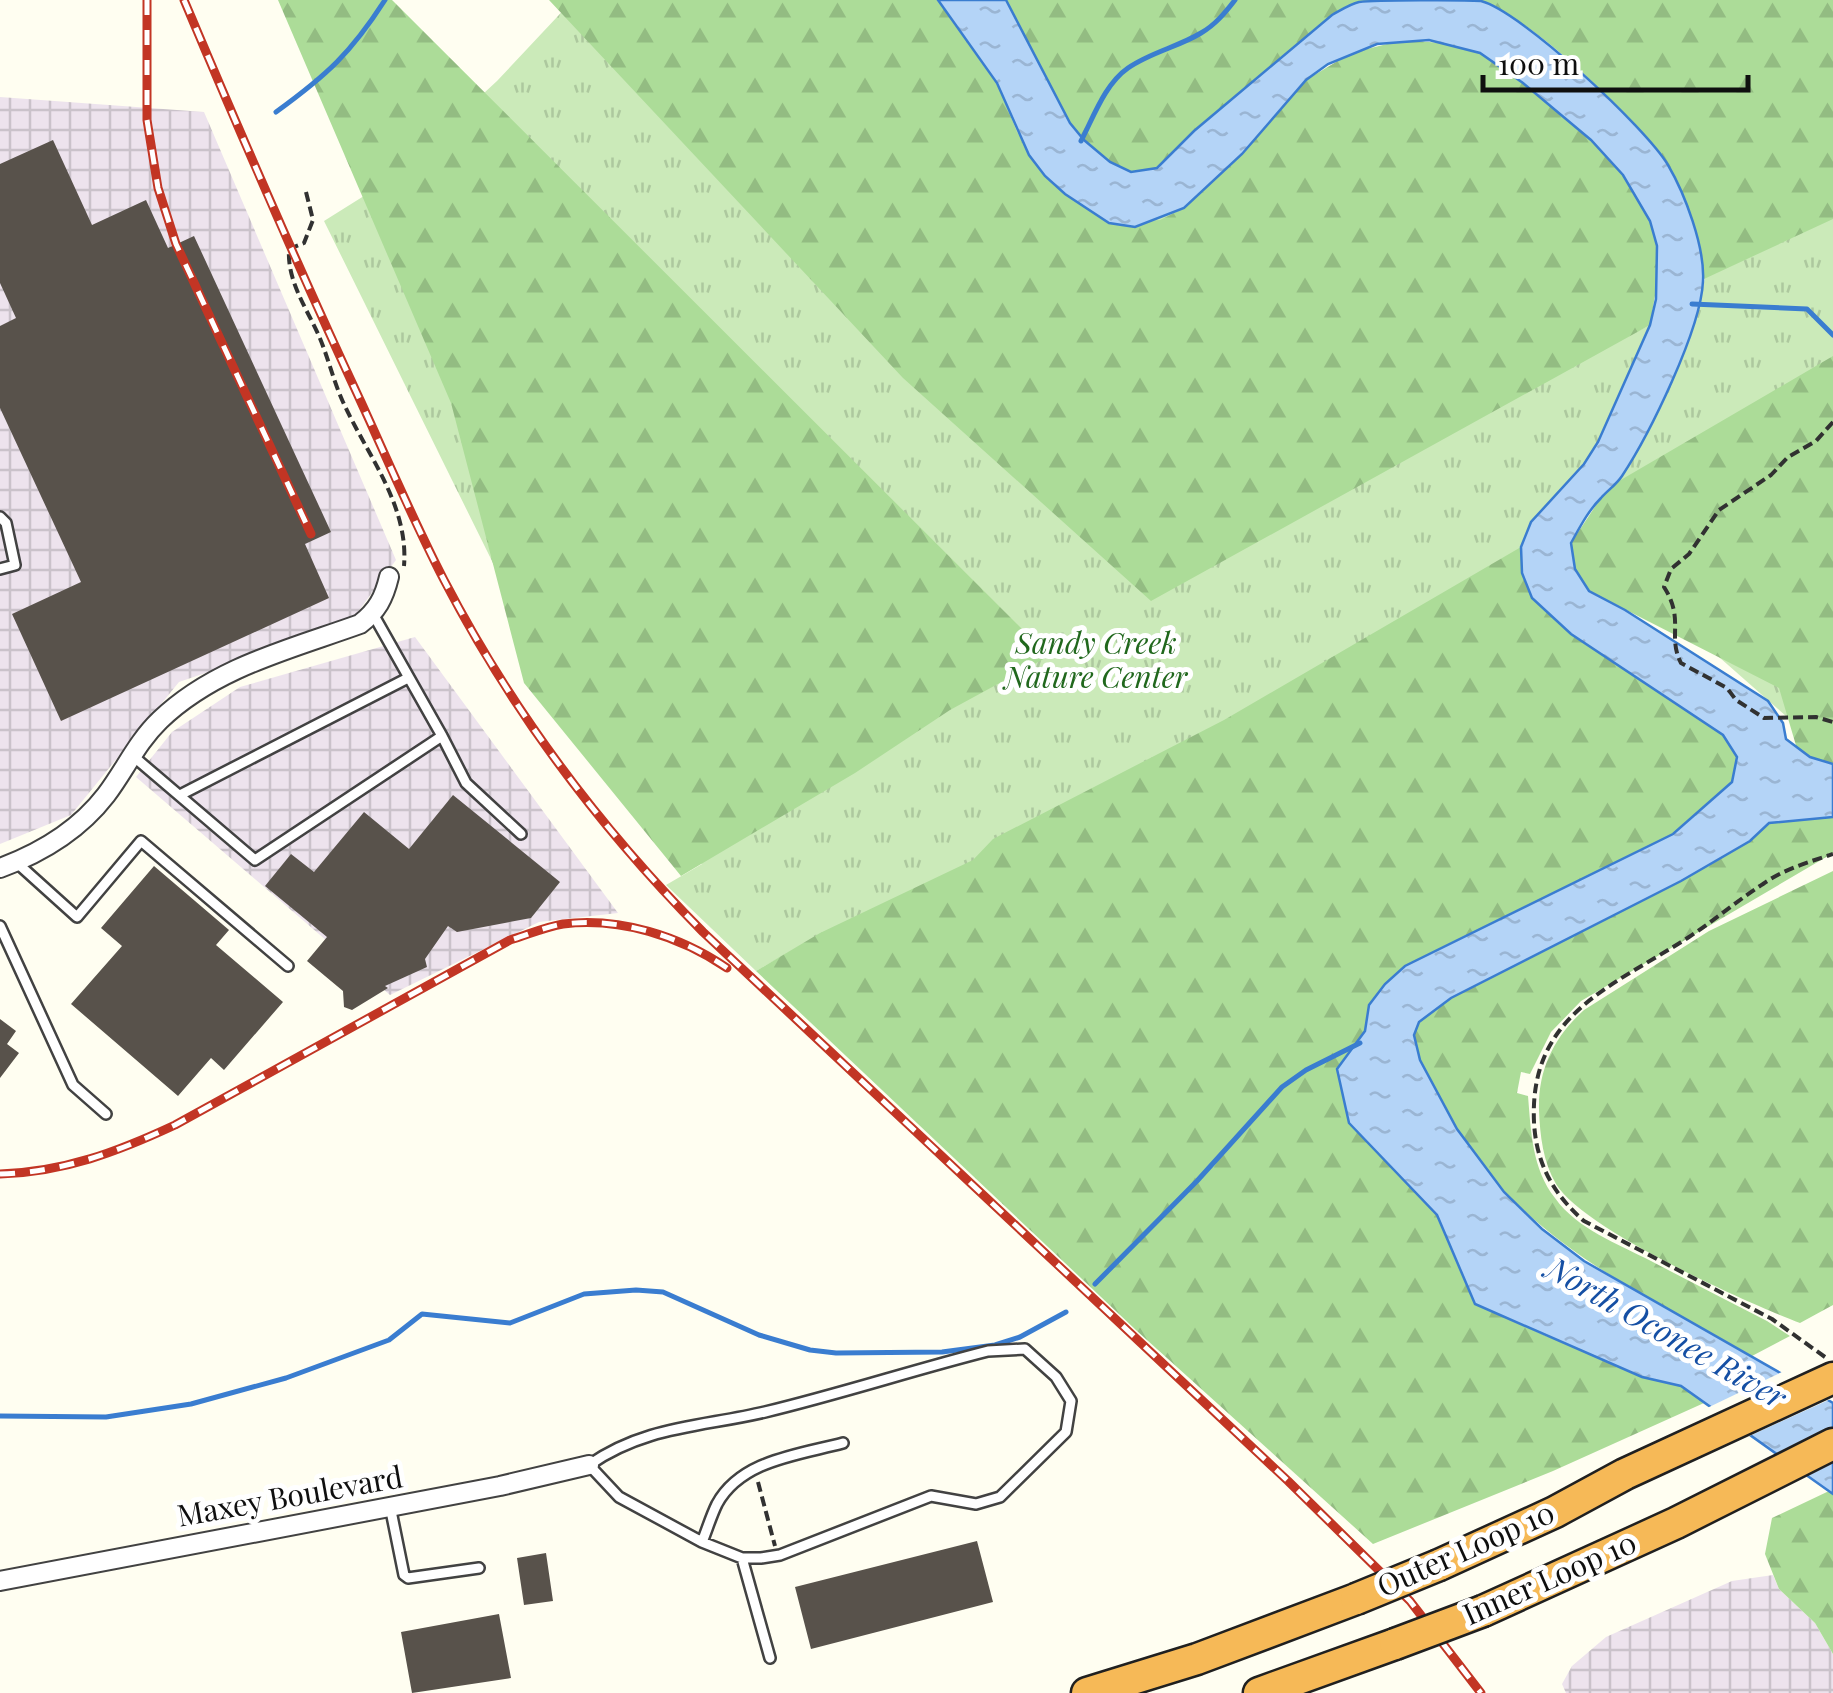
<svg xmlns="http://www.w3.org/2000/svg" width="1833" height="1693" viewBox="0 0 1833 1693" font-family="'Playfair Display',serif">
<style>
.industrial{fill:url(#industrial-grid)}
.grass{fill:url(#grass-tufts)}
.forest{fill:url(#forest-firs)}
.water{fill:url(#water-ripples);stroke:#3a7dd0;stroke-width:2.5}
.pier{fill:#fffef1}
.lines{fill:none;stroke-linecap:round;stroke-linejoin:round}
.stream{stroke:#3a7dd0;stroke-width:5}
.building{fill:#58524b}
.service-casing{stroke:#424242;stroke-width:14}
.minor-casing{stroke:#424242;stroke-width:22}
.motorway-casing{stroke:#202020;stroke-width:35}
.path{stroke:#313131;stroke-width:4;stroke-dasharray:10 5;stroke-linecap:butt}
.service{stroke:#fff;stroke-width:9}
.minor{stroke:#fff;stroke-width:18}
.motorway{stroke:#f6b957;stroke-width:30}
.rail-casing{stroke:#c23524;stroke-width:9}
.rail{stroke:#fff;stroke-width:5;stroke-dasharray:15;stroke-linecap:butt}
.motorway-bridge-casing{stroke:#202020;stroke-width:35;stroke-linecap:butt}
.motorway-bridge{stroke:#f6b957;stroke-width:30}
.labels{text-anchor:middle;stroke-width:10;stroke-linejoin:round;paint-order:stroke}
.park-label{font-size:30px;font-style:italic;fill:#21681d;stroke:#fff}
.street-label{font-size:30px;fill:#0f0f0f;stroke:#fff}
.water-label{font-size:32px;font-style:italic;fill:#154fa4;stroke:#fff}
</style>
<defs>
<pattern id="industrial-grid" width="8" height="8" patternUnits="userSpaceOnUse" patternTransform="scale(2.5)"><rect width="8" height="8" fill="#ede3ed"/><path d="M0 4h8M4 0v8" fill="none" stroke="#cac2ca"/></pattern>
<pattern id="grass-tufts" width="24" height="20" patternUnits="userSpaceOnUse" patternTransform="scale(2.5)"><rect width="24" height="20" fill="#cbeab9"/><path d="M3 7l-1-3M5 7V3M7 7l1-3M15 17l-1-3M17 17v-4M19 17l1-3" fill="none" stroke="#adc89e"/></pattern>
<pattern id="forest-firs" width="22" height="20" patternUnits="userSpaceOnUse" patternTransform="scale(2.5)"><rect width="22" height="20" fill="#acdc98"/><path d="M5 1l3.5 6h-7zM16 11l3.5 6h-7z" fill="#93bc82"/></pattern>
<pattern id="water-ripples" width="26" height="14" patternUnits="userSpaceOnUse" patternTransform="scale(2.5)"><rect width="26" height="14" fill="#b4d4f7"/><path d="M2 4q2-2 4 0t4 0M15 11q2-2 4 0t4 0" fill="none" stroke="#9ab5d3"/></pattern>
</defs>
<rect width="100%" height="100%" fill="#fffef1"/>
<!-- industrial -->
<path class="industrial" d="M0,97L204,112L396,560L349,624L179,682L71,815L0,844Z
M415,637L618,913L539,922L390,995L136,777L172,732L240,687Z
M1773,1575L1779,1589L1815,1623L1833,1654V1693H1566L1562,1684L1572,1666L1606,1637L1732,1581Z"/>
<!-- grass -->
<path class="grass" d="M573,0H952L1634,333L1650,325L1598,442L1584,464L1533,520L1772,783L1764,811L793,950L756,971L666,885L702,864L534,646L324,221L391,179L497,81Z
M1833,0V748L1804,732L1585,539L1697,314L1705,278L1632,121L1585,77Z"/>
<!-- forest -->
<path class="forest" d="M278,0H392L1049,656L950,710L855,773L681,876L524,683L451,403Z
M549,0H938L997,83L1017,132L1045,176L1065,194L1109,223L1160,220L1184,208L1242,154L1306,80L1351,53L1403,40L1455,44L1480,53L1523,83L1591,140L1623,175L1638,197L1650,221L1657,246L1659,272L1650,325L1151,601L903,378Z
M1006,0H1375L1355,3L1332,15L1194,131L1156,168L1131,172L1110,162L1084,140L1070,123Z
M1478,0H1833V219L1704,279C1698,249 1693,218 1680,189C1654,134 1536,18 1478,0Z
M1833,356V853L1581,1001L1551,1032L1530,1074L1521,1072L1517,1093L1528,1096C1531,1131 1532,1169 1555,1198C1577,1229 1618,1244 1651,1261C1689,1281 1728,1301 1767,1321L1790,1336L1752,1356C1625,1283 1510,1236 1439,1098C1430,1079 1402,1041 1420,1021C1428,1012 1441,1005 1451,998L1681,881L1750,841L1769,823L1811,796L1779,688L1589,591L1575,569L1571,543L1600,499L1619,481Z
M1521,547L1522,573L1571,634L1723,735L1737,757L1732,782L1673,834L1449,944L1369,1005L1365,1031L1337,1070L1349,1123L1437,1215L1475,1304L1546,1336L1681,1386L1704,1403L1553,1471L1373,1544L1137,1331L756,971L820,933L973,860L993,839L1224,720Z
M1833,871V1305L1800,1323C1747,1303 1583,1229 1556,1184C1543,1162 1540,1136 1539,1110C1538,1069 1554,1037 1584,1010L1709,931Z
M1829,1491L1833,1493V1654L1815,1623L1779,1589L1765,1554L1772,1518Z"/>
<!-- water -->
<path class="water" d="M938,0H1006L1070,123L1084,140L1110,162L1131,172L1157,168L1194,131L1332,15C1341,10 1350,4 1359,2C1378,0 1463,0 1481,1C1521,11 1646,128 1668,165C1685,194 1705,247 1703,281C1701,330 1649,435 1622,476C1616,485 1607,491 1601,498C1588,511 1580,527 1571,543L1575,569L1589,591L1625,610L1768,701L1783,723L1786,739L1810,757L1833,764V817L1769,823L1750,841L1681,881L1451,998L1419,1022L1414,1035L1420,1060L1457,1129L1504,1192L1542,1229L1584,1261L1833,1403V1494L1681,1386L1642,1377L1475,1304L1437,1215L1349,1123L1337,1069L1365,1031L1369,1005L1385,984L1405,966L1673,834L1732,782L1737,757L1723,735L1571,634L1532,598L1522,573L1521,547L1531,522L1584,464L1598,442L1650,325L1656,299L1657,246L1650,221L1623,175L1591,140L1523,83L1480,53L1429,40L1377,44L1328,64L1306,80L1242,154L1184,208L1135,227L1109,223L1065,194L1045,176L1029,155L997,83Z"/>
<!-- pier -->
<path class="pier" d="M1786,1370L1833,1398L1745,1438L1705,1409Z"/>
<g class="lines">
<!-- stream -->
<path class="stream" d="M276,112C327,75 351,53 385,0
M1081,141C1094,116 1105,84 1128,68C1151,52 1178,47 1201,33C1215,25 1225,13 1235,0
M1692,304L1807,309L1833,335
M1095,1284L1197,1181L1282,1087L1306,1070L1360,1043
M0,1416L106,1417L191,1404L286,1378L389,1340L422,1314L510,1323L584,1294L636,1290L663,1292L759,1335L810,1350L836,1353L942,1352L995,1345L1020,1337L1066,1312"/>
</g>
<!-- building -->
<path class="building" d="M53,140L92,225L146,200L168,248L194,236L331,532L305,544L329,598L61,721L12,614L81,582L0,408V326L16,318L0,283V164Z
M453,795L560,882L531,918L457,932L448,926L425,959L427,967L385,986L388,988L352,1010L344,1007L343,991L307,961L327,937L265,886L291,854L314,872L364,812L409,849Z
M154,866L229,930L216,945L283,1002L224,1070L211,1058L178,1096L71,1004L122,946L101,928Z
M0,1019L16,1031L7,1044L19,1053L0,1078Z
M977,1541L993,1602L811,1649L795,1587Z
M546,1553L553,1601L524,1605L517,1558Z
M499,1614L511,1678L412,1693L401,1632Z"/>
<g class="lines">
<defs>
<path id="service" d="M0,517L6,523L15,565L0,569
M442,736L466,783L521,834
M133,756L255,860L442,736L373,614
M180,795L408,678
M16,862L77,917L141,841L288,966
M0,926L73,1085L106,1114
M1025,1349L1056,1377L1071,1401L1066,1432L1000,1497L976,1504L931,1496L780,1555L761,1558H742L702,1542L619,1497L589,1465C645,1426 701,1427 765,1412C840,1394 913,1370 988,1351Z
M390,1506L404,1575L408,1578L479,1568
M702,1542C707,1530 711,1516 717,1504C741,1460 798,1455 843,1443
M742,1558L770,1658"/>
<path id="minor" d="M0,868C41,853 79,830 106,795C125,770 137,742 160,720C215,667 291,649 360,624C377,611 384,598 389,577
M0,1581L500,1486L589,1465"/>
<path id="motorway" d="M1439,1565L1555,1512L1625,1474L1833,1378
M1483,1611L1676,1523L1833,1444
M1087,1693L1197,1659L1356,1599
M1259,1693L1395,1644"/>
</defs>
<!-- service casing -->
<use href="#service" class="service-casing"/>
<!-- minor casing -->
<use href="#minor" class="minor-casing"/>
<!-- motorway casing -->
<use href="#motorway" class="motorway-casing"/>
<!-- path -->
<path class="path" d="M306,192L313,220L304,243L289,249C287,281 306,307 319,336C328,357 333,380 343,402C367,455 409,505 404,566
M1833,422L1816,441L1788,457L1771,475L1719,510L1689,554L1671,569L1664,587C1685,620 1667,636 1681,663L1727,688L1736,700L1764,718L1816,717L1833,722
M1825,1357L1772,1319L1584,1221C1553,1194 1536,1163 1534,1122C1529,1014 1612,987 1689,937C1715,920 1738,900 1763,884C1784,869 1809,862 1833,854
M758,1482L775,1546"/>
<!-- service -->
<use href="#service" class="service"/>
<!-- minor -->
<use href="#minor" class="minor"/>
<!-- motorway -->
<use href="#motorway" class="motorway"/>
<defs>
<path id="rail" d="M147,0V120L158,188L176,244L311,534
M184,0C241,135 299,269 361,402C388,461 414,522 444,580C512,711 600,828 703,932L1288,1481L1410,1601L1481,1693
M0,1174C64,1172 117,1152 175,1125L510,940C527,935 545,927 563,924C620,917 680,936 727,968"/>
</defs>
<!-- rail casing -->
<use href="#rail" class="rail-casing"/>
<!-- rail -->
<use href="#rail" class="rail"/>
<defs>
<path id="motorway-bridge" d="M1356,1599L1439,1565
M1395,1644L1483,1611"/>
</defs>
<!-- motorway-bridge casing -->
<use href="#motorway-bridge" class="motorway-bridge-casing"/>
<!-- motorway-bridge -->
<use href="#motorway-bridge" class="motorway-bridge"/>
</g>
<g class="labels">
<!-- park labels -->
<g class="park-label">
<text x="1096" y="654">Sandy Creek<tspan x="1096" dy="34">Nature Center</tspan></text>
</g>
<!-- street labels -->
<g class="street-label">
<text transform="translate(290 1497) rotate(-10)" y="10">Maxey Boulevard</text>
<text transform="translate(1466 1550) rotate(-24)" y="10">Outer Loop 10</text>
<text transform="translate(1550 1579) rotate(-24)" y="10">Inner Loop 10</text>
</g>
<!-- water labels -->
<g class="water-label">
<text transform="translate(1666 1333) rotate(30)" y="11">North Oconee River</text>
</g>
</g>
<!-- scale -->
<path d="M1483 75v15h265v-15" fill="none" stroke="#0f0f0f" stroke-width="5"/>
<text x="1498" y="75" font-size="30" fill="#0f0f0f" stroke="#ffffff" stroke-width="8" paint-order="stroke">100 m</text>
</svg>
